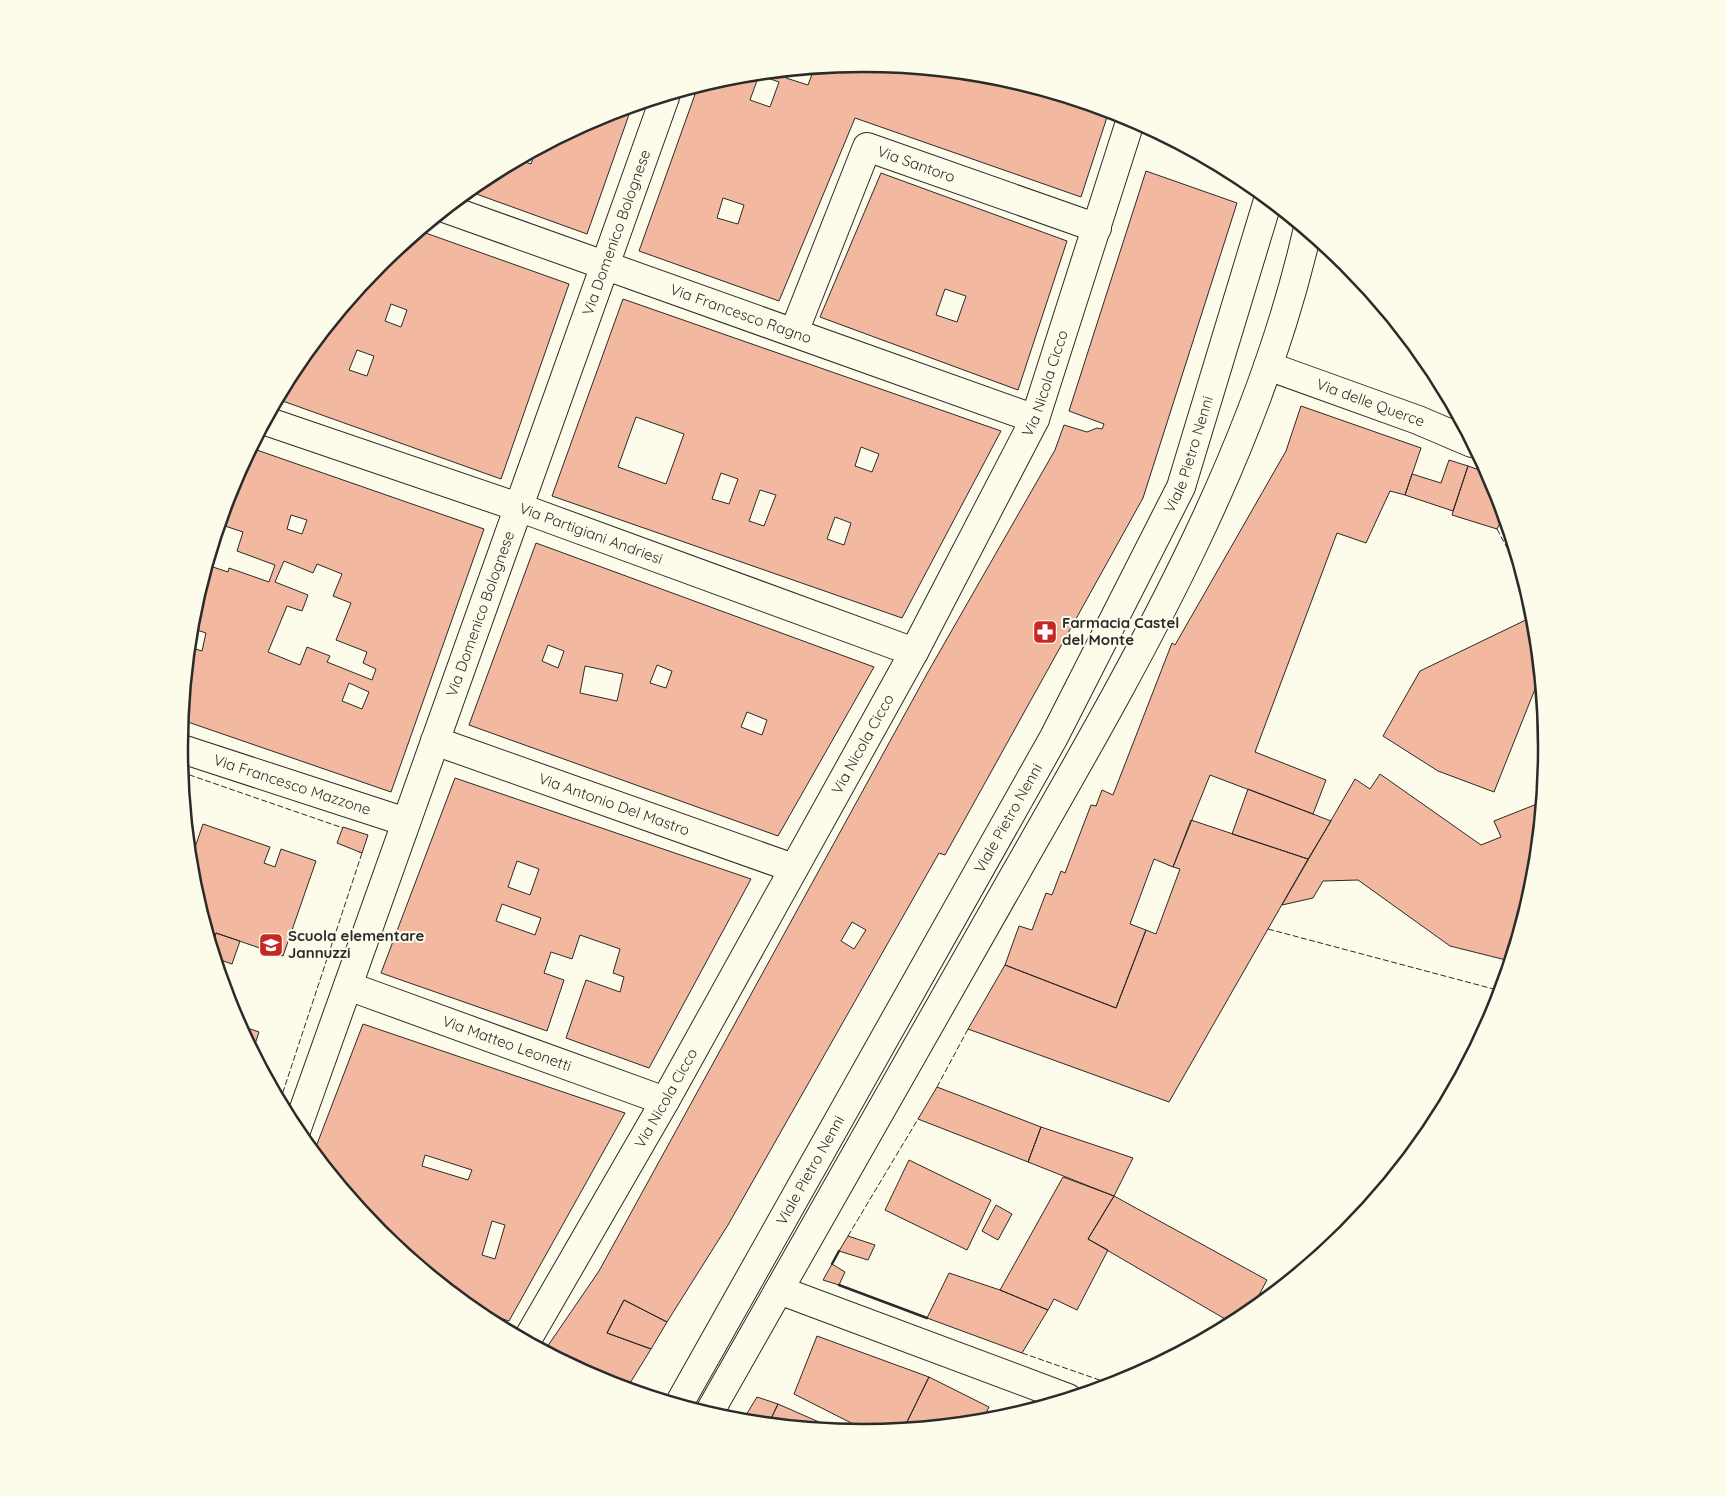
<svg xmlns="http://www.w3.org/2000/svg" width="1726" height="1496" viewBox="0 0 1726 1496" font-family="Quicksand,sans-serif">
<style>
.building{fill:#f2b8a0;stroke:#2b2b2b;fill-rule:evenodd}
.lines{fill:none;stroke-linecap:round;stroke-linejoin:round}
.minor-casing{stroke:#2b2b2b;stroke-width:30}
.secondary-casing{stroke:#2b2b2b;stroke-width:30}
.minor{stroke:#fdfbea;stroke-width:28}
.secondary{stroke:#fdfbea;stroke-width:28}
.fence{stroke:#2b2b2b;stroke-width:1;stroke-dasharray:6 2.5;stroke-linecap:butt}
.wall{stroke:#2b2b2b;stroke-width:2.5}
.labels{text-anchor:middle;stroke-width:4;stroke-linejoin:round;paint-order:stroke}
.street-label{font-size:15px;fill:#2b2b2b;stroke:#fdfbea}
.poi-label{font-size:15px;font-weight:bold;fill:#2b2b2b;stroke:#fdfbea;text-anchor:start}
.rim{fill:none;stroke:#2b2b2b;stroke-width:2.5}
</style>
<rect width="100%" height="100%" fill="#fdfbea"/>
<!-- building -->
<path class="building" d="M824,68L956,73L997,77L1109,111L1081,197L855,118L779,301L639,251L698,86L730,77L788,71L786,78L808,85L814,69ZM759,75L779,82L770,107L750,100ZM723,198L744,205L738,224L717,218Z
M632,106L587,234L468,191L483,179L519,160L531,164L536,150L601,116Z
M1146,171L1237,203L1143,498L945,855L939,853L728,1225L667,1322L624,1300L607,1333L651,1349L627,1388L601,1380L545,1350L599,1271L928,672L1055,450L1064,425L1087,432L1097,428L1102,429L1104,424L1069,411ZM852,922L866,930L854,949L841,941Z
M881,173L1067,241L1018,390L820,317ZM945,289L966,296L957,322L936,315Z
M420,231L569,284L501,479L277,399L294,368L379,264ZM391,304L407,310L401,327L385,321ZM357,350L374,356L367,376L349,370Z
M623,299L1001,431L902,618L552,496ZM636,417L684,434L666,484L618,467ZM861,447L879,454L872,472L855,466ZM721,473L738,479L729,504L712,499ZM760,490L776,495L764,526L749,521ZM835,517L851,523L844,545L827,539Z
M1301,406L1421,448L1405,495L1390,491L1366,543L1337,533L1255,752L1326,780L1313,814L1210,775L1173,867L1154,859L1130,924L1146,930L1116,1008L1005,965L1019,926L1032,930L1046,893L1052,895L1061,871L1065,873L1091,805L1096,806L1102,790L1113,795L1172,643L1175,645L1286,451Z
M251,448L484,529L391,792L182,720L189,647L202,651L206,633L191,628L192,614L214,543L218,544L210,566L228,572L229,568L269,582L275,565L237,551L243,532L219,524L231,486ZM291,515L307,520L302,534L287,529ZM284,561L313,573L317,564L342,574L333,596L351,603L336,640L367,652L363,663L376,669L372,680L327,662L330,656L307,647L300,665L268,652L287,606L302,611L308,595L275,582ZM349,683L369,692L362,709L342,701Z
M1449,460L1468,466L1453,511L1405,495L1412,474L1441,483Z
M1468,466L1488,473L1495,486L1504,516L1497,529L1452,515Z
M536,543L874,667L778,836L469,725ZM548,645L564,651L558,668L542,661ZM657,665L672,671L666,688L650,683ZM585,666L623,674L617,701L580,693ZM747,712L767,720L762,735L741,727Z
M1534,616L1541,683L1537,684L1494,792L1438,771L1383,736L1420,671Z
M1380,774L1481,845L1501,837L1494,821L1542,802L1534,882L1510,961L1450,946L1358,880L1323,881L1313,898L1282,905L1355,779L1370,789Z
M455,778L751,879L649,1068L566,1038L586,980L620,992L624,977L613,973L620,949L580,935L572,959L551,952L544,973L564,980L547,1031L381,973ZM517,861L539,869L530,895L508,887ZM502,904L541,918L535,935L496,921Z
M1544,783L1542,801L1536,786Z
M1248,789L1331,821L1308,859L1232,834Z
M1191,820L1308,859L1169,1102L968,1029L1005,965L1116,1008L1146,930L1156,934L1180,869L1173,867Z
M203,824L270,847L264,863L275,867L281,849L316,861L283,956L216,933L212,947L192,881L190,862Z
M343,827L368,835L362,853L337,843Z
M216,933L240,941L232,964L215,958L212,947Z
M363,1024L625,1113L509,1321L473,1309L379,1232L314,1152ZM425,1155L472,1170L468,1180L422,1166ZM492,1221L505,1225L495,1259L482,1255Z
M239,1025L259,1032L253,1050Z
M937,1087L1041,1127L1028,1162L918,1119Z
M1041,1127L1133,1158L1114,1196L1028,1162Z
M909,1160L991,1200L967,1250L885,1210Z
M1063,1177L1114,1196L1088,1239L1108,1250L1077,1310L1054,1299L1048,1310L1000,1290Z
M1114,1196L1267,1280L1251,1310L1232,1323L1088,1239Z
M996,1205L1012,1214L998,1240L982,1231Z
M848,1236L875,1245L868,1260L839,1251Z
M832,1264L845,1272L839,1285L823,1280Z
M949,1273L1000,1290L1048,1310L1022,1353L927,1318Z
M624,1300L667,1322L651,1349L607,1333Z
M817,1336L929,1377L904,1428L869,1432L794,1394Z
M929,1377L989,1407L982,1421L904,1428Z
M757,1397L778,1404L769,1423L743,1420Z
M778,1404L835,1429L769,1423Z"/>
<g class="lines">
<defs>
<g id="minor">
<path id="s1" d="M447,209L1035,419"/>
<path id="s2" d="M794,332L867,147L1097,228"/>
<path id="s3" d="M1268,366L1418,420L1472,443"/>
<path id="s4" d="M266,421L518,507L914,652"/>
<path id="s5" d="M435,741L793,868"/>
<path id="s6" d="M179,748L406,822"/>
<path id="s7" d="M348,986L665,1101"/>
<path id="s8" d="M296,1131L665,97"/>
<path d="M779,1290L1068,1398"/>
<path id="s9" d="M527,1340L665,1101L914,652L1035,419L1131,119"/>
</g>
<g id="secondary">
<path id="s10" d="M679,1404L1054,737L1181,487L1268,200"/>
<path d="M709,1413C813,1231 916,1049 1019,867C1134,665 1255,460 1307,232"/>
</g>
</defs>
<!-- minor casing -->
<use href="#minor" class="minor-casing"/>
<!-- secondary casing -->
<use href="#secondary" class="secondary-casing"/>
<!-- minor -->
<use href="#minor" class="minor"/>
<!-- secondary -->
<use href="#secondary" class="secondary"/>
<!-- fence -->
<path class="fence" d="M1497,529L1521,574
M181,772L343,828
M1268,929L1501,991
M937,1087L968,1029
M280,1101L362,853L359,852
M848,1236L918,1119
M1022,1353L1111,1384"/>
<!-- wall -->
<path class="wall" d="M832,1264L839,1251
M839,1285L927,1318"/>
</g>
<!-- icons -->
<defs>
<symbol id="pharmacy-square" viewBox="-11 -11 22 22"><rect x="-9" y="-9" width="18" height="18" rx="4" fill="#c62828" stroke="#fdfbea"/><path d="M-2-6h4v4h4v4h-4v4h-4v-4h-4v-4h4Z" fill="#fff"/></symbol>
<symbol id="school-square" viewBox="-11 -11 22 22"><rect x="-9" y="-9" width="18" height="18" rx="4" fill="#c62828" stroke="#fdfbea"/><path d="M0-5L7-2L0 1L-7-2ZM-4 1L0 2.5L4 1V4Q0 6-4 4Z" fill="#fff"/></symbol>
</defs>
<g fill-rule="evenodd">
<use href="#pharmacy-square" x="1031" y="618" width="28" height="28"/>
<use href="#school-square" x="257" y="931" width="28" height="28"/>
</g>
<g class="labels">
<!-- street labels -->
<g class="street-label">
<text dy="5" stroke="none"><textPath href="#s2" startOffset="251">Via Santoro</textPath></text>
<text dy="5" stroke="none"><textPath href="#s8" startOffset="954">Via Domenico Bolognese</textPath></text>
<text dy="5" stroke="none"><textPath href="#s1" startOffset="312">Via Francesco Ragno</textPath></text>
<text dy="5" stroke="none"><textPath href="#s9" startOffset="1089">Via Nicola Cicco</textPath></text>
<text dy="5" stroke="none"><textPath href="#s3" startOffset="109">Via delle Querce</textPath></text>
<text dy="5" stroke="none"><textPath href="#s10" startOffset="1079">Viale Pietro Nenni</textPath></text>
<text dy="5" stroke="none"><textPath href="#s4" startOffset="344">Via Partigiani Andriesi</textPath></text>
<text dy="5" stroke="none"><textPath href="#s8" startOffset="549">Via Domenico Bolognese</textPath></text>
<text dy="5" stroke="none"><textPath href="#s9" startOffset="684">Via Nicola Cicco</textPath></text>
<text dy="5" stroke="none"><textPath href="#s6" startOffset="119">Via Francesco Mazzone</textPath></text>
<text dy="5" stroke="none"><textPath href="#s5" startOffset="190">Via Antonio Del Mastro</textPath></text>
<text dy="5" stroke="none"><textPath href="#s10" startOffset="672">Viale Pietro Nenni</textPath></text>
<text dy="5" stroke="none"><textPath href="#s7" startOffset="169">Via Matteo Leonetti</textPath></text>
<text dy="5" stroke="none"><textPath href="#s9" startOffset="279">Via Nicola Cicco</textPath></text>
<text dy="5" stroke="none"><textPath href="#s10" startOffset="268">Viale Pietro Nenni</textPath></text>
</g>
<!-- poi labels -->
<g class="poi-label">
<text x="1062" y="628">Farmacia Castel<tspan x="1062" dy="17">del Monte</tspan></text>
<text x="288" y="941">Scuola elementare<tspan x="288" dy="17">Jannuzzi</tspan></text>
</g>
</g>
<!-- crop -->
<path d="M0 0H1726V1496H0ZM863 72H863A675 675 0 0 1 1538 747V749A675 675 0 0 1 863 1424H863A675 675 0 0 1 188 749V747A675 675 0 0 1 863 72Z" fill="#fdfbea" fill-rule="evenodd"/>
<path class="rim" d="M863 72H863A675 675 0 0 1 1538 747V749A675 675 0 0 1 863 1424H863A675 675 0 0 1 188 749V747A675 675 0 0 1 863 72Z"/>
</svg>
